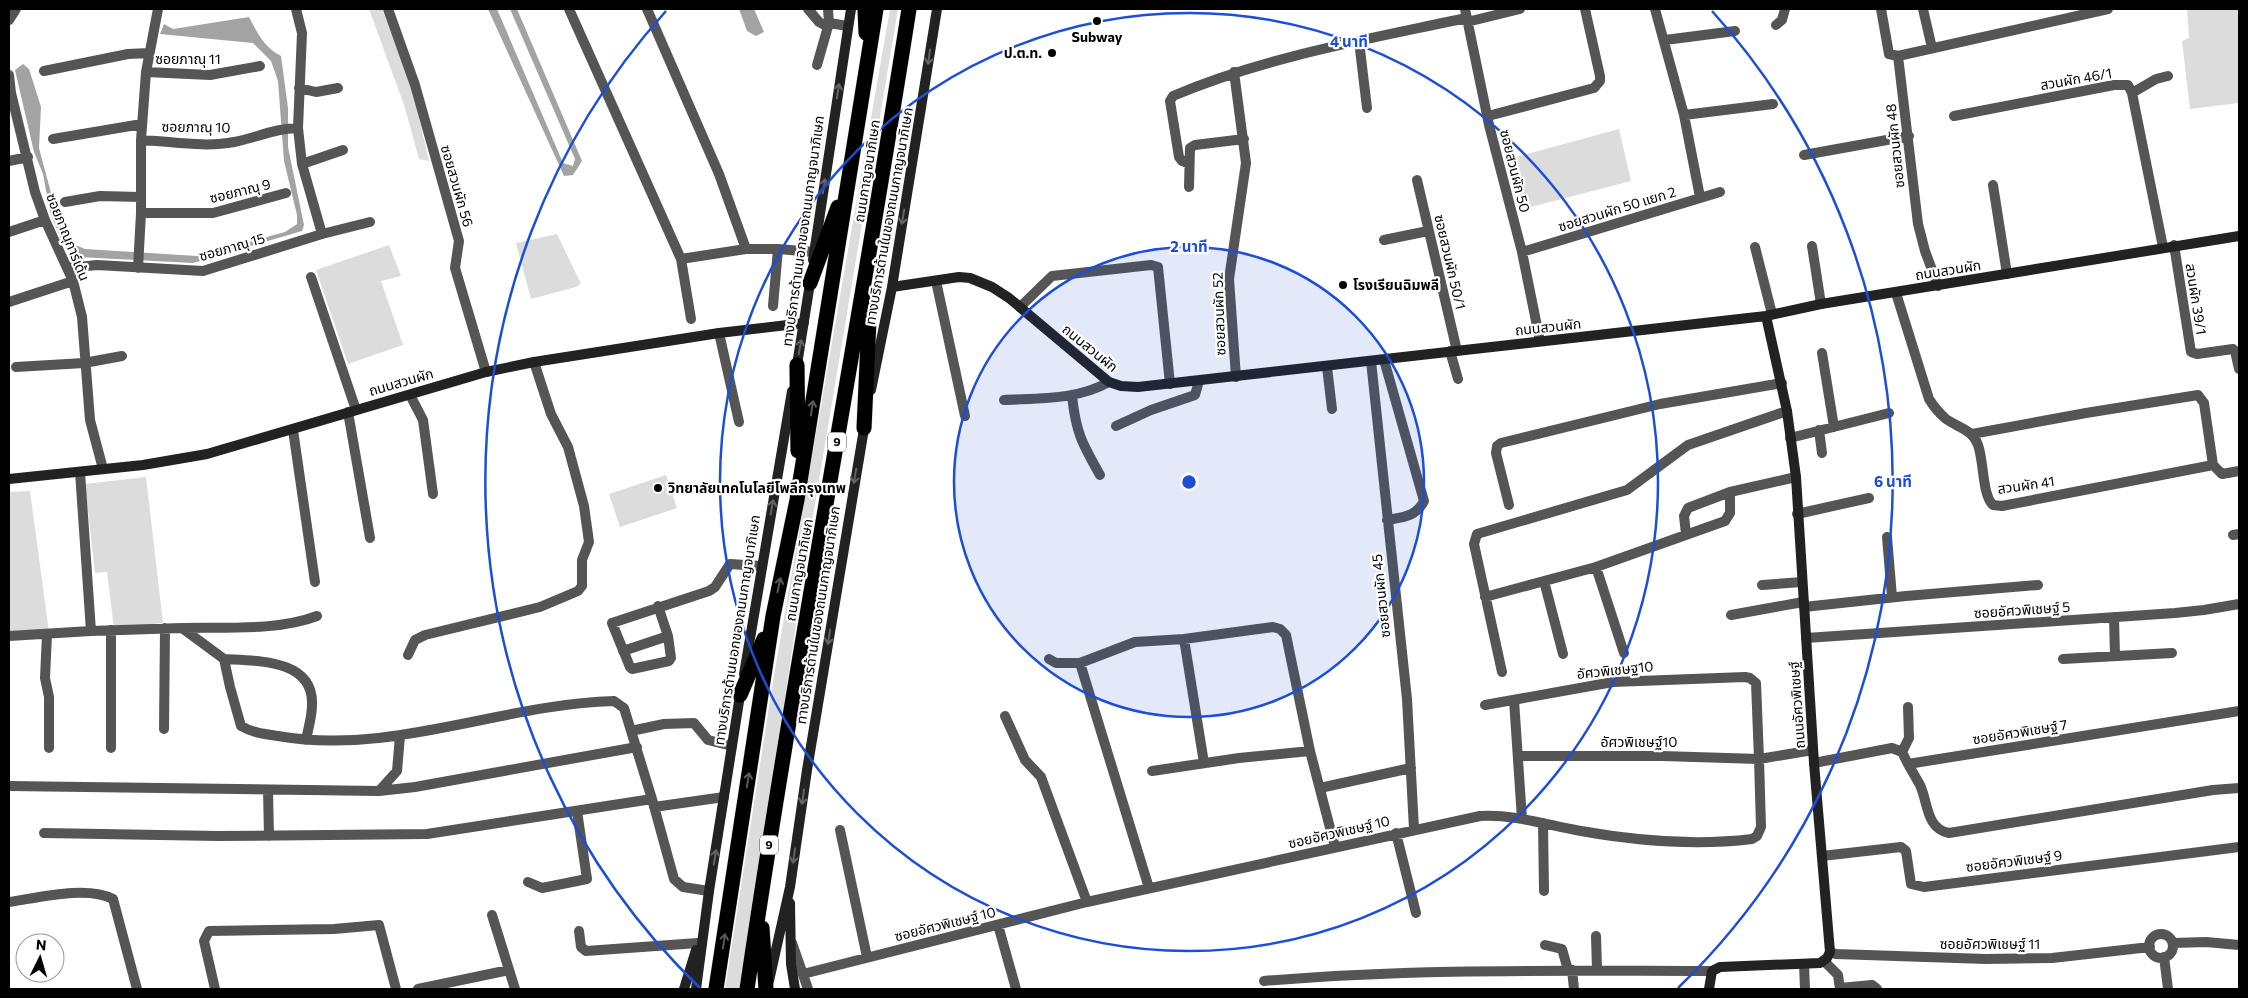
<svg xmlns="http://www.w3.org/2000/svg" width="2248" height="998" viewBox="0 0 2248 998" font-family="Commissioner,'Noto Sans Thai',sans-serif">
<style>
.green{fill:#dcdcdc}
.water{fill:#a3a3a3}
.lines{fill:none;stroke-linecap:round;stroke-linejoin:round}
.highway-casing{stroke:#dbdbdb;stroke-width:16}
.street{stroke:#555;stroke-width:10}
.secondary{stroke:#222;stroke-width:10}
.highway{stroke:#000;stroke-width:15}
.oneway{stroke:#646464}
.oneway2{stroke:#595959}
.ring{fill:none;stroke:#1d4ed8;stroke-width:2.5}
.poi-dot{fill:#000;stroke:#fff;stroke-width:2}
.labels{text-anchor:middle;stroke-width:4.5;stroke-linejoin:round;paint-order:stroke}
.shield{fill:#fff;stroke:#4c4c4c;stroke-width:1}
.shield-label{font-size:12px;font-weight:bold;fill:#000}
.poi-label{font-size:14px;font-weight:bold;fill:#000;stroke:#fff;text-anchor:start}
.street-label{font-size:14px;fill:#000;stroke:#fff}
.centre{fill:#1d4ed8;stroke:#fff;stroke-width:2.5}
.ring-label{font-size:15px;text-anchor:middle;font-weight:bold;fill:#1d4ed8;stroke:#fff;stroke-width:4.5;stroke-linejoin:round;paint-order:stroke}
</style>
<rect width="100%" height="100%" fill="#fff"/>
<!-- green -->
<path class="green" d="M369,9H382L412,88L429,161L419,159L404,105Z
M890,9H898L810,534L740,989H725L773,681Z
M2187,9H2239V103L2190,109L2182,41L2189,38Z
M1619,129L1631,181L1519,210L1508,159Z
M557,234L581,284L576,287L531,299L516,243Z
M389,245L401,276L381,281L403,345L348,364L316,270Z
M666,475L677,508L620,527L609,494Z
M146,477L163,623L114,629L107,572L95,573L85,484Z
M30,491L49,632L9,634V492Z"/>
<!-- water -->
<path class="water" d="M488,9H497L563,163L573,166L575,159L510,9H517L582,161L573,175L564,176Z
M739,9H754L764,32L756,36L747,31Z
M249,17C258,34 264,47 281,56L288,108V147L304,225L302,231L193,263L78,257L63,244L50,212L43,174L34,152L15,70L23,64L29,69L41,107L39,148L59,223L68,242L85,249L197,256L285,232L297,224V215L284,161L278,81L271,61L253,43L160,34L164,24L173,29Z"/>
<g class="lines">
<defs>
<path id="highway" d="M865,9L866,33
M810,283L838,207
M797,365L798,451
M864,428L870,299
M740,695L764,639
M762,928L766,989
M716,989L773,616L797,500L876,9
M747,989C795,662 858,336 909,9"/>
</defs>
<!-- highway casing -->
<use href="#highway" class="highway-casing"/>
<!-- street -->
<path class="street" d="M296,9L302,33L298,128L302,164L322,234
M388,9L415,85L459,241L455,268L486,372
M569,9L681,259L691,319
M647,9L719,174L746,249
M808,9L819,22L828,27
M828,9L829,23L848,26
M1465,9L1489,125L1522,252L1540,341
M1655,9L1684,115L1700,197
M1881,9L1889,54L1898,56L1918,224L1925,251L1938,286
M1923,9L1932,48
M9,20L16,9
M1467,22L1520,9
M1776,25L1782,20L1785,9
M1665,40L1735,31
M1359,41L1367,108
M1898,56L2108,9
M817,65L829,23
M44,71L128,54L149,53
M146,72L210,75L260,66
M1234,72L1246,163L1229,279L1236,377
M9,75L11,93L35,192L45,220L73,281L82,317L90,420L103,469
M299,88L316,92L338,88
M2132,93L2156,79L2168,76
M1684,115L1773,104
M1488,116L1594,88L1600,81V76L1585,9
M1954,116L2114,85H2128L2132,93L2163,247
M53,139L142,124
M141,140C170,141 204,148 234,142C256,138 275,128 298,128
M1804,155L1909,136
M9,161L28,157
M1188,163L1182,161L1179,157L1170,101L1173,96C1264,57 1369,39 1466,18
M302,164L343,150
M1417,180L1457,351
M1993,185L2007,274
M1189,187L1190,148L1195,145L1244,139
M65,202L100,196L141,197
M141,213H213L286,193
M9,232L45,220
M1384,240L1428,231
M2174,245L2191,352L2197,354L2233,349L2235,351L2239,369
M1812,246L1821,304
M1755,247L1772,314
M1522,252L1720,192
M681,259L746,249H778
M68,268L97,265L203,271L322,234L370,222
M138,268L141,213V140L146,72L158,9
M311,277L356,410
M936,281L965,416
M1896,293L1929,399C1934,407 1939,413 1946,419C1959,428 1973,430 1978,445C1984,461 1982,495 1993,505L2002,506L2213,465
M9,302L73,281
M773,306L778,249L814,252
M1020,307L1052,276L1151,265L1158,267L1170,384
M719,333L739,422
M1450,351L1458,379
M1822,353L1834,427
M1384,360L1424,501C1416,517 1403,517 1387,520
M1371,361L1407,699L1414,829
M16,367L84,363L122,356
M1327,367L1332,409
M410,395L423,420L433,494
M1072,396C1076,433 1082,443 1100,475
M1004,400C1040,398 1077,400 1109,382
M348,412L370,538
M1116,426L1151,410L1195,395L1199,381
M293,430L315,582
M1819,430L1822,453
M1972,434L2086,413L2198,395L2204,403L2213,465L2222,474L2239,471
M1790,438L1889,413
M80,472L91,631L182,628L224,659L230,687L241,726C253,733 265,734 278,736C392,756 501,704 614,701L624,708L652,799L674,879L683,887L709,891
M1509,505L1496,453L1497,446L1501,443L1660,404L1782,383
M1797,514L1869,498
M1686,534L1684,516L1688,508L1730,492
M2233,535L2239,534
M1887,537L1892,597
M1596,567L1624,653
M1544,581L1563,654
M1762,585L1802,582
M1485,597L1596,567L1725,521L1730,513V492L1796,477
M658,606L668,636L671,658L669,661L632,669L630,667L612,623L709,591L715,587L730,564L761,566
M1804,607L1906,596L2038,585
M1731,615L1803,602
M2114,617L2115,656
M182,628C225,627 278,631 317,616
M111,630V748
M47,634L45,678L49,697V748
M9,636L91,631
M1806,638L2175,613L2204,610L2239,604
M1184,639L1204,763
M623,651L668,636
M408,655L415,640L425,635L540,607L578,591L582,586V560L589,542L584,506L568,447L551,414L534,362
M224,659C257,661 314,659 312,705C312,717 308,729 306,740
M1049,659L1056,663H1080L1135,642L1184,639L1273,627L1280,629L1286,635L1310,751L1335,847
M2063,659L2172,653
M1080,663L1149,888
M1502,672L1474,544L1477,534L1627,490L1688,445L1787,411
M1514,700L1522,819
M1485,705L1613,682L1745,677L1750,678L1756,683L1759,759L1662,756H1519
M1005,716L1025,760L1041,777L1087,902
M164,729L165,628
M631,731L664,724L694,723L708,740L732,746
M1902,752L1909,738L1908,707
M1814,763L1892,748L1902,752L1908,764L2239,711
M1908,764C1912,771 1916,778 1920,785C1928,802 1926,829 1949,833L2213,790L2239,788
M1152,771L1239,758L1310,751
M9,786L379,791L415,787L637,747
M1320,788L1411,768
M268,790L269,836
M379,791L397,771L400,736
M654,807L724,797
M1543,823L1544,891
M840,830L867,957
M44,833L218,836L427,834L652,799
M1396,833L1416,913
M1822,856L1901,847L1906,851L1911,884L1924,887L2239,847
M528,882L542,888L587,879L577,811
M9,902C37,898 87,885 113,899L137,989
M492,915L515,989
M998,925L1016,989
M579,931L581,947L586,951L698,943
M2149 946a12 12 0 1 1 24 0a12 12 0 1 1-24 0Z
M1596,936L1597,969
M792,943L808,989
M2173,943L2206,942L2239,945
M1545,945L1562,949L1568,970
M1830,952L1836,954L1986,959L2052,958L2150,947
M2164,957L2168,989
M1824,961L1838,975L1840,989
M1804,964L1805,989
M1572,970L1574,989
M803,974L1087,902L1480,816C1514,814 1547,825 1581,831C1637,841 1695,846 1752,839L1757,836L1761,827L1759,759L1813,750
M1264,981C1414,968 1562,971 1712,971
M1840,988L1872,985L1877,989
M215,989L204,941L209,931L334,929L379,925L396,989
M418,989L509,970"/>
<!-- secondary -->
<path class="secondary" d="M813,260L851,9
M892,287L959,277L970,278L992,287L1009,298L1109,382L1121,386L1138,387L1766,316L1821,304L2239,236
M796,371L811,277
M871,390L892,287L937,9
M9,479L143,465L207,454L486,372L534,362L719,333L804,323
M744,674L792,391
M790,903L791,964L795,989
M769,981L790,887L807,770L865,423
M684,989L696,950
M696,989L709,891L741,689
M1709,989L1712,971L1720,967L1820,963L1827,958L1830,952L1814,763L1796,477L1787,411L1766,316"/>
<!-- highway -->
<use href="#highway" class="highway"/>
</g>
<!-- one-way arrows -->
<defs><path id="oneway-shaft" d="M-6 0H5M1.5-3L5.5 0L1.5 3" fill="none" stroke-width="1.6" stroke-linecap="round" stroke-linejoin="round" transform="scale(1.25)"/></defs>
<g class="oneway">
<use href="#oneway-shaft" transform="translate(929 57) rotate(99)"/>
<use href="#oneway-shaft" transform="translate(838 91) rotate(-81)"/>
<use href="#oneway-shaft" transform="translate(824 186) rotate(-81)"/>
<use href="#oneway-shaft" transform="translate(903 217) rotate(99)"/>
<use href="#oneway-shaft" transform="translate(800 347) rotate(-80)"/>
<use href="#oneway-shaft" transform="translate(855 476) rotate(100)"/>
<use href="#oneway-shaft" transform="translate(772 507) rotate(-80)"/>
<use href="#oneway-shaft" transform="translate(829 637) rotate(99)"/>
<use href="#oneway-shaft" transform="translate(803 797) rotate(98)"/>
<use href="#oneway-shaft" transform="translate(794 856) rotate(98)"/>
<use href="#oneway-shaft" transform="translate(715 857) rotate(-81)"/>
</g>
<g class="oneway2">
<use href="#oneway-shaft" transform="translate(812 408) rotate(-81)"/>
<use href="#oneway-shaft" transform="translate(779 585) rotate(-78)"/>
<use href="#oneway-shaft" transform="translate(748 780) rotate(-81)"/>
<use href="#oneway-shaft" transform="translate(724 941) rotate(-82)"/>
</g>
<!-- distance rings -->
<circle cx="1189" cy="482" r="235" fill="#1d4ed8" fill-opacity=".12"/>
<g class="ring">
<circle cx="1189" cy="482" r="235"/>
<circle cx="1189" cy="482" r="469"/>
<path d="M700 988A704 704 0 0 1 666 11M1712 11A704 704 0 0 1 1678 988"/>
</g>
<!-- markers -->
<g class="poi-dot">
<circle cx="1097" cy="21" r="5"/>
<circle cx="1052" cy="53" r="5"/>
<circle cx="1343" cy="285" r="5"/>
<circle cx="658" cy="488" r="5"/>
</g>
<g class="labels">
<!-- shield labels -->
<g class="shield">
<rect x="828" y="432.5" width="18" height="19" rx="4"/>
<rect x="760" y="835.5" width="18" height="19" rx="4"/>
</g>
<g class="shield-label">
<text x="837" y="446">9</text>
<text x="769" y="849">9</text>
</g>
<!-- poi labels -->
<g class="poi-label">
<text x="1097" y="42" text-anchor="middle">Subway</text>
<text x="1042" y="58" text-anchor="end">ป.ต.ท.</text>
<text x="1353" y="290">โรงเรียนฉิมพลี</text>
<text x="668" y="493">วิทยาลัยเทคโนโลยีโพลีกรุงเทพ</text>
</g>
<!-- street labels -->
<g class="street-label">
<text x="188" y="64">ซอยภาณุ 11</text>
<text transform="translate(2076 79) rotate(-10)" y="5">สวนผัก 46/1</text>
<text transform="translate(196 127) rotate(1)" y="5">ซอยภาณุ 10</text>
<text transform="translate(1895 146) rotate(-96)" y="5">ซอยสวนผัก 48</text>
<text transform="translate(867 171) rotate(-81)" y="5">ถนนกาญจนาภิเษก</text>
<text transform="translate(1515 171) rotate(76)" y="5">ซอยสวนผัก 50</text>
<text transform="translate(457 186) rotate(74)" y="5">ซอยสวนผัก 56</text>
<text transform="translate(240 191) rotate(-14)" y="5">ซอยภาณุ 9</text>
<text transform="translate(1617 209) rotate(-17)" y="5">ซอยสวนผัก 50 แยก 2</text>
<text transform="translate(889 216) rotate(-80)" y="5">ทางบริการด้านในของถนนกาญจนาภิเษก</text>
<text transform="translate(803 231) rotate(-82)" y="5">ทางบริการด้านนอกของถนนกาญจนาภิเษก</text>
<text transform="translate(68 237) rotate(68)" y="5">ซอยภาณุการ์เด้น</text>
<text transform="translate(232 247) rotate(-16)" y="5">ซอยภาณุ 15</text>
<text transform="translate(1450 262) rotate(77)" y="5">ซอยสวนผัก 50/1</text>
<text transform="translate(1948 270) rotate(-9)" y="5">ถนนสวนผัก</text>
<text transform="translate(2196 299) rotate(81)" y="5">สวนผัก 39/1</text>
<text transform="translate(1219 314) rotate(-92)" y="5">ซอยสวนผัก 52</text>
<text transform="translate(1548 327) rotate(-6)" y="5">ถนนสวนผัก</text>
<text transform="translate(1090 348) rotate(39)" y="5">ถนนสวนผัก</text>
<text transform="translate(401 382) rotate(-16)" y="5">ถนนสวนผัก</text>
<text transform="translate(2026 485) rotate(-8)" y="5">สวนผัก 41</text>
<text transform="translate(799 570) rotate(-80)" y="5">ถนนกาญจนาภิเษก</text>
<text transform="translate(1381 596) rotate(-96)" y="5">ซอยสวนผัก 45</text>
<text transform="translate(2022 610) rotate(-4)" y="5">ซอยอัศวพิเชษฐ์ 5</text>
<text transform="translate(818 615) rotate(-81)" y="5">ทางบริการด้านในของถนนกาญจนาภิเษก</text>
<text transform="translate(737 630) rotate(-81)" y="5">ทางบริการด้านนอกของถนนกาญจนาภิเษก</text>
<text transform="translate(1615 670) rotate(-6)" y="5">อัศวพิเชษฐ10</text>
<text transform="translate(1797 705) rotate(-94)" y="5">ถนนอัศวพิเชษฐ์</text>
<text transform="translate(2020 732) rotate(-9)" y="5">ซอยอัศวพิเชษฐ์ 7</text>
<text x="1639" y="747">อัศวพิเชษฐ์10</text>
<text transform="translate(1339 832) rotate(-13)" y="5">ซอยอัศวพิเชษฐ์ 10</text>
<text transform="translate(2014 861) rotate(-7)" y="5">ซอยอัศวพิเชษฐ์ 9</text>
<text transform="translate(945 924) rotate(-14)" y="5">ซอยอัศวพิเชษฐ์ 10</text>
<text x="1990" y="949">ซอยอัศวพิเชษฐ์ 11</text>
</g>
</g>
<circle cx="1189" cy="482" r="8" class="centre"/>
<g class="ring-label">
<text x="1349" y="47">4 นาที</text>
<text x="1189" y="252">2 นาที</text>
<text x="1893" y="487">6 นาที</text>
</g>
<!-- border -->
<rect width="2248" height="998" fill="none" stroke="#000000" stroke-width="20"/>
<!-- north arrow -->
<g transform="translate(40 958) rotate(5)"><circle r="24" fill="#ffffff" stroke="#999999"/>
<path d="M0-4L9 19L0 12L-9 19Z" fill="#000000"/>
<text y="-8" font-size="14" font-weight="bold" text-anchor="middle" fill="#000000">N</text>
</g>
</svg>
